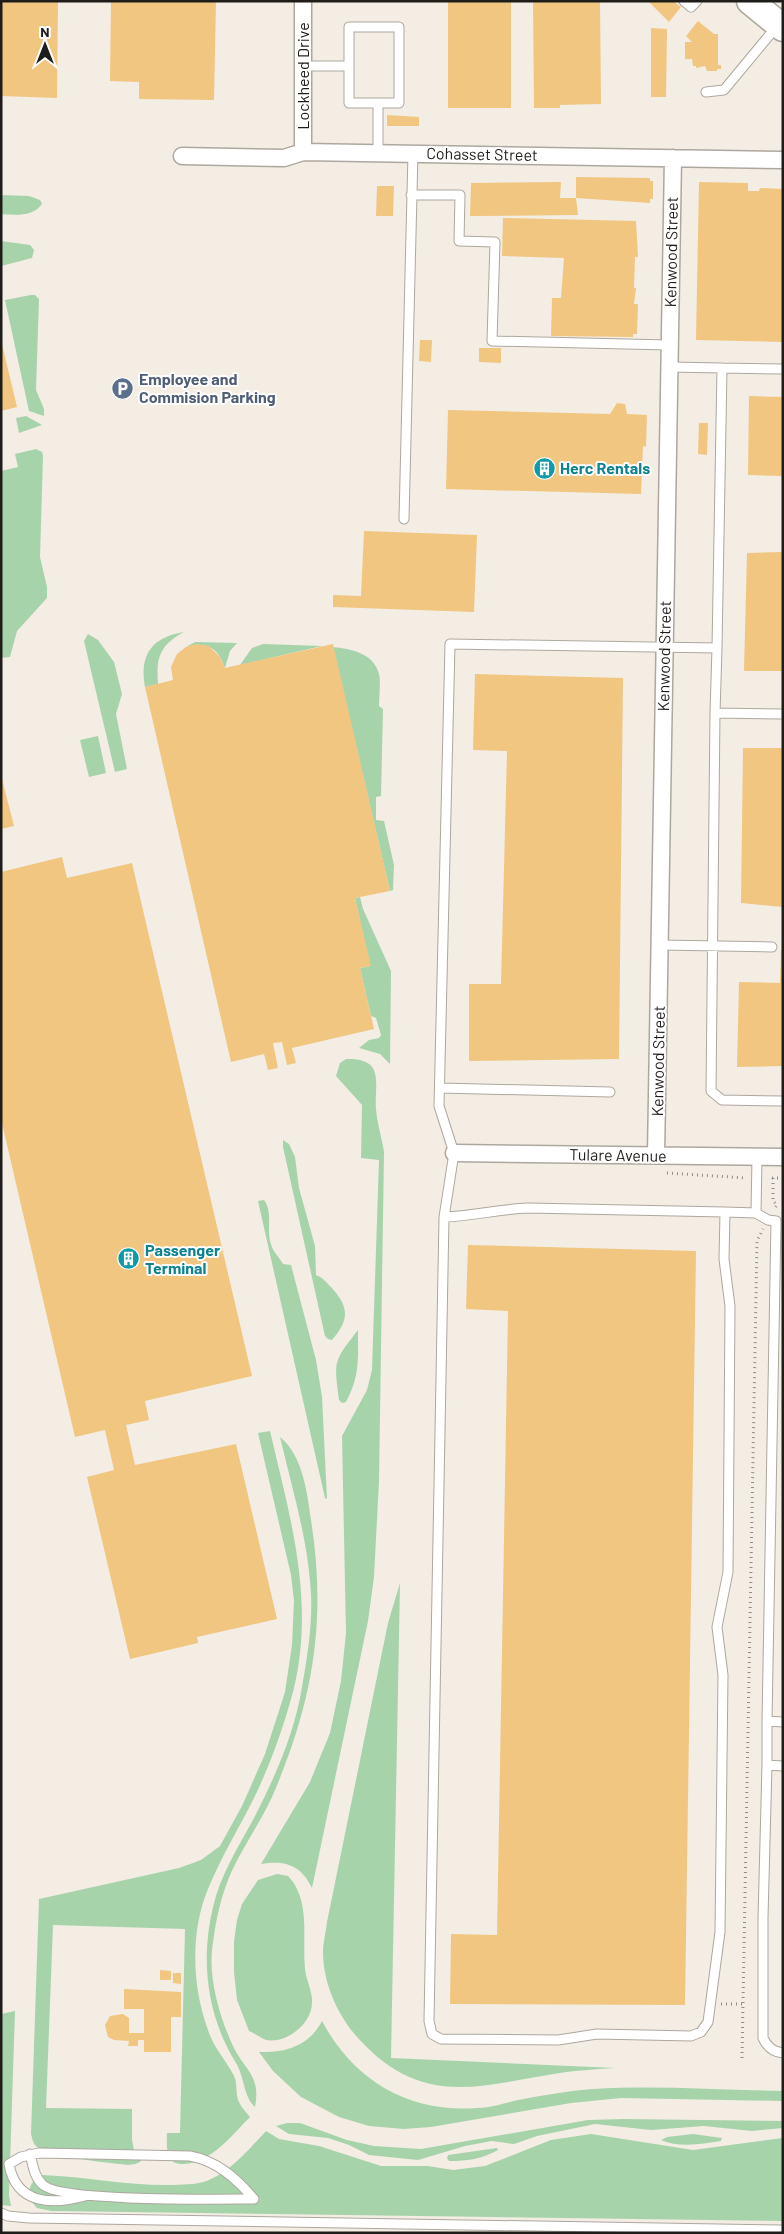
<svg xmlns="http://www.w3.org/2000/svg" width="784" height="2234" viewBox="0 0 784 2234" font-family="Barlow,sans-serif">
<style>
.green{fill:#a7d3ab}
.building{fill:#f1c681}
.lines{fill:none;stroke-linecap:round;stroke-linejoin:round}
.lane-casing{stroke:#ada89f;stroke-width:11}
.street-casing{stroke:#ada89f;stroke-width:19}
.primary-casing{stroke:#ada89f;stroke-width:29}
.path{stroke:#908c86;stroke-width:3;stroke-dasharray:1 4;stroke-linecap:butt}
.lane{stroke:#fff;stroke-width:9}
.street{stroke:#fff;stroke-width:16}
.primary{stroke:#fff;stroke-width:26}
.labels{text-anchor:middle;stroke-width:4;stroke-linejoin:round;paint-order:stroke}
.street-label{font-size:16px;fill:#1f1d1a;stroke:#fff}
.service-label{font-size:16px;font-weight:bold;fill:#4e5e75;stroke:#fff;text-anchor:start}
.culture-label{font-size:16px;font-weight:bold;fill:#0d838f;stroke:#fff;text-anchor:start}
</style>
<rect width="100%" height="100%" fill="#f3ede4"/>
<!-- green -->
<path class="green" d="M1,195L29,196L40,200L42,204C33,217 15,215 1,214Z
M1,241L30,245L34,250L32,258L1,266Z
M31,295H35L39,299L36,390L44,409V416L29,411L5,300Z
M26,416L42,425L19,433L16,418Z
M36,449L42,452L43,456L40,557L47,587V598L17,631L10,657L1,658V471L18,467L15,454Z
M184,632C160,645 156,657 158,684L145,687C139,655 152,637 184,632Z
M88,634L98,640L114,662L122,694L116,714L127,769L115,772L84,641Z
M195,642L237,643L230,651L225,668C218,648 208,641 186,647Z
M263,644L322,646L240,665L252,648Z
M333,647C351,649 374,653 379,674C381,683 379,696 379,706L383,709L381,796L376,797V820L384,821L394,865L393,890L390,891Z
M98,736L106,773L89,777L80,740Z
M360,897L363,909L391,971L390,1064L380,1054L359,1048L369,1040L379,1038L381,1035L376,1018L371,1016L360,968L370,966L355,898Z
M346,1059C386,1058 374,1083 376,1109C377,1123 382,1138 384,1152L379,1481L374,1577L368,1621L312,1888C301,1865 285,1860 261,1864L310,1782L330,1733L341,1681L346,1633L342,1436L367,1390L372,1370L379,1160L361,1158L362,1105L336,1076L340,1063Z
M283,1140L289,1144L295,1157L299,1188L315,1246L316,1275C322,1277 326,1282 331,1287C349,1307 350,1319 332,1340L328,1339L325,1336L283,1147Z
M264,1200C274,1213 265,1232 272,1247C274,1253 280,1258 283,1264L291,1265L316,1360L322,1397L327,1499L325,1498L258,1201Z
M358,1330C358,1359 360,1376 346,1402L342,1403L339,1400C334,1361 333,1362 358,1330Z
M270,1431C290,1517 315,1599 294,1688C284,1726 271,1763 254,1798C239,1828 221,1857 208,1889C190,1932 192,1986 208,2030C213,2047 226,2060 234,2076C238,2084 235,2094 239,2102C241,2107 246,2112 250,2117C231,2136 213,2161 185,2164C178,2164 172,2164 169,2156C166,2149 167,2140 167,2133H180L185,1929L53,1925L46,2108L132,2109V2140L134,2150L145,2155C141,2163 137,2164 128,2165C112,2163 44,2157 35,2145C33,2143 32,2137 31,2134L39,1899L179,1868L201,1860L220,1846L242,1806L265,1754L285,1692L292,1645L294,1601L291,1575L258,1433Z
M280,1437C303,1456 307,1492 311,1520C327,1621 313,1703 272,1797C259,1825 240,1851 228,1880C219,1903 215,1926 212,1950C209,1981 220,2018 233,2046C245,2071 261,2075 255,2107C243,2096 245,2078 236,2063C207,2016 200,1961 213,1907C220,1875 239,1846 254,1818C275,1777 295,1732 302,1687C308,1653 314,1616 310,1581C306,1533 291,1484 280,1437Z
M400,1583L391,2058L615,2068C599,2069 582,2070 566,2072C483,2084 424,2111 358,2038C338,2016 323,1983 323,1952C323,1943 326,1932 327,1922L388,1623Z
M277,1874L288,1876C311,1900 302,1938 305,1969C306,1980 313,1992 312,2003C312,2023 287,2044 266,2040C261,2038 254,2033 249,2031L237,2000L234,1972V1941L237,1920L242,1904L258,1880Z
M15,2011L9,2195L11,2206L1,2205V2014Z
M322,2021C354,2081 409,2113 477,2108C491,2108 505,2103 518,2100C543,2095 568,2091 593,2089C656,2085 720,2090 783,2091V2101L621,2098L571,2103L431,2127L404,2129L369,2126L339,2117L301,2097L273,2071L259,2052C285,2053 309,2046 322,2021Z
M623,2119L783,2121V2128L752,2131L704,2126L651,2130L595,2124L537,2136L514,2144L492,2141L465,2146L418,2160L369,2155L349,2145L328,2138L289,2134L276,2126L287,2123H300L347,2140L374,2146L421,2149L588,2120Z
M266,2131L279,2139L319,2146L381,2166H428L453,2170L485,2166L551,2140L591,2134L693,2150L783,2138V2221L51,2211L37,2208L29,2199C29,2186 31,2180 43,2175C87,2177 130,2186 173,2185C186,2184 200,2185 211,2179C233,2169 250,2148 266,2131Z
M693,2134L722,2138L721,2141C702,2144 679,2148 661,2140L667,2137Z
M497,2148L498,2150C482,2159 467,2161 449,2161L447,2158L448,2155Z"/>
<!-- building -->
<path class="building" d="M1,1H58L57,98L1,96Z
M111,1H216L214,100L139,99V82L110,81Z
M448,1H511V108H448Z
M533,1H600L601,104L560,105V108H534Z
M648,1H673L681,7L669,22Z
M698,21L714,34H718V65H721V69H717V71H707L705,66L696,68V66H693L692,59H685V42H692L686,36Z
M651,28L667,29L666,97H651Z
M387,115L419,117V126H387Z
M576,177L650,178V181H653V199H650V203L576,198Z
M561,182L560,198H576L578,215L470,216L471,183Z
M699,182L748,183V191H759L760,188L783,189V342L696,340Z
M377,186H394L393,216H376Z
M503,218L636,221L638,257H635L634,288H636L634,304H638L637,334H633V337L551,336L552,298H561L564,258L502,256Z
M1,340L17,407L1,411Z
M420,340H432L431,362L419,361Z
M479,348H501V363L479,362Z
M749,396L783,397V476L748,475Z
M617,403L625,404L627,414L647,415L646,447L643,446L641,494L446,489L448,410L610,414Z
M699,423H708L707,455L698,454Z
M364,531L477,535L474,612L333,607V595L361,596Z
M783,552V671H744L747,553Z
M196,644L209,646L220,657L225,668L333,644L390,891L355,898L371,966L360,968L374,1029L292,1048L296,1063L287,1065L282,1042L273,1043L278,1068L268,1070L264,1054L231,1062L145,687L173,680L171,667L177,654L186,647Z
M475,674L623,678L619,1059L469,1061V984H501L507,751L473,750Z
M743,748H783V907L741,903Z
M1,775L14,826L1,829Z
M62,857L67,878L132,863L252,1376L145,1401L149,1420L126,1425L135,1465L236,1444L277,1619L197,1637L198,1643L130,1659L87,1477L114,1470L105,1430L75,1437L1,1119V872Z
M781,950H783V1066L737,1067L739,982L780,983Z
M468,1245L696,1251L685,2005L450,2004L451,1934L497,1935L508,1311L466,1309Z
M160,1970L171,1971V1980H160Z
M173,1973H181V1984L173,1983Z
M124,1989L181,1992V2017H171V2052H144V2040H138V2046H128L129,2041L114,2040L108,2037L105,2025L110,2016L123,2014L129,2018V2033H144V2009H124Z"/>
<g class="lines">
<defs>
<path id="lane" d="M684,1L691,7L697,1
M349,27H399V103H349Z
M303,66H348
M706,92L724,90L777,26
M378,153V103
M411,195H460L459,241L495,242L492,341L669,345
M669,367L722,368
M404,519L413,153
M717,648L715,713L782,714
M715,713L711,1091L722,1100L783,1101
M660,945L772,947
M440,1088L610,1092
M757,1157L756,1213L725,1212L724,1259L730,1306L728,1572L717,1627L723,1675L720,1932L708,2022L701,2032L691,2036L597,2034L558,2040L441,2039L432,2034L429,2021L444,1217L454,1153L439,1106L450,644L717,648L722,368L783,369
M756,1213L768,1220L776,1221L767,1721L783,1722
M444,1217C473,1216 500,1209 528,1208L725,1212
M767,1721V1765L783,1766
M767,1765L763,1918V2038C767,2047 773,2052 783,2053
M30,2154C33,2165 34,2177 43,2185C62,2202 220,2199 254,2199
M85,2196C53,2205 16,2205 9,2164L21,2157L39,2153L190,2156C217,2161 236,2178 254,2199
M1,2213L8,2216L29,2218L783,2230"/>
<path id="street" d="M303,152V1
M182,156L284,158L303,152L783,160
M454,1153L783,1157
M656,1155L673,158"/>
<path id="primary" d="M750,1L783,28"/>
</defs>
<!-- lane casing -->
<use href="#lane" class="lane-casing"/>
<!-- street casing -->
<use href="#street" class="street-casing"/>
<!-- primary casing -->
<use href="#primary" class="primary-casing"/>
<!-- path -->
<path class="path" d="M667,1173L746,1178
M772,1178H783
M773,1178V1201L777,1205L774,1209
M721,2004H743
M742,2058L757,1241L763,1229"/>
<!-- lane -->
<use href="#lane" class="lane"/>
<!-- street -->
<use href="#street" class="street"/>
<!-- primary -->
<use href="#primary" class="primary"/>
</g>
<!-- icons -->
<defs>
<symbol id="parking-disc" viewBox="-11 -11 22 22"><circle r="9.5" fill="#5c6f8a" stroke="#fff"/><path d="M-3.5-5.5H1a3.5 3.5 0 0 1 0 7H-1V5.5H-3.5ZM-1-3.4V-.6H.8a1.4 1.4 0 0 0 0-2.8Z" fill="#fff"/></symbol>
<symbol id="building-disc" viewBox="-11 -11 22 22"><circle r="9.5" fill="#0f9aa8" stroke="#fff"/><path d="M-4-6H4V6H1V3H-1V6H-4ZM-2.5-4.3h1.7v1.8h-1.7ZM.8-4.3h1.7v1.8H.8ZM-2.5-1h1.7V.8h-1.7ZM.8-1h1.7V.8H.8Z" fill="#fff"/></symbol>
</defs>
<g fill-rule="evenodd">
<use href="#parking-disc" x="110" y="376" width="25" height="25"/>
<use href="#building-disc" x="532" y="456" width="25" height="25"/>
<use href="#building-disc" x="116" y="1246" width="25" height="25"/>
</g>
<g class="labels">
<!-- street labels -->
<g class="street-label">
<text transform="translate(303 76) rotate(-90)" y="6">Lockheed Drive</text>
<text transform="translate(482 154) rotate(1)" y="6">Cohasset Street</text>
<text transform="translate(671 252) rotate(-89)" y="6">Kenwood Street</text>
<text transform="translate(664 656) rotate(-89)" y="6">Kenwood Street</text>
<text transform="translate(658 1061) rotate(-89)" y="6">Kenwood Street</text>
<text transform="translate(618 1155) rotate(1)" y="6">Tulare Avenue</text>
</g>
<!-- service labels -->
<g class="service-label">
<text x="139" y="385">Employee and<tspan x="139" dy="18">Commision Parking</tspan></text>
</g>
<!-- culture labels -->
<g class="culture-label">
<text x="560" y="474">Herc Rentals</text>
<text x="145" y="1256">Passenger<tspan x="145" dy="18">Terminal</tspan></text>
</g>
</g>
<!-- border -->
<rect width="784" height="2234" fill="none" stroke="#1f1d1a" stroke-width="5"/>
<!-- north arrow -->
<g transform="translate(45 45)" stroke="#ffffff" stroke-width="4" paint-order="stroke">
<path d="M0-4L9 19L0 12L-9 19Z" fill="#1f1d1a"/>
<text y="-8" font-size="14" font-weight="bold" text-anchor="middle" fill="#1f1d1a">N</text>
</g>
</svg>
